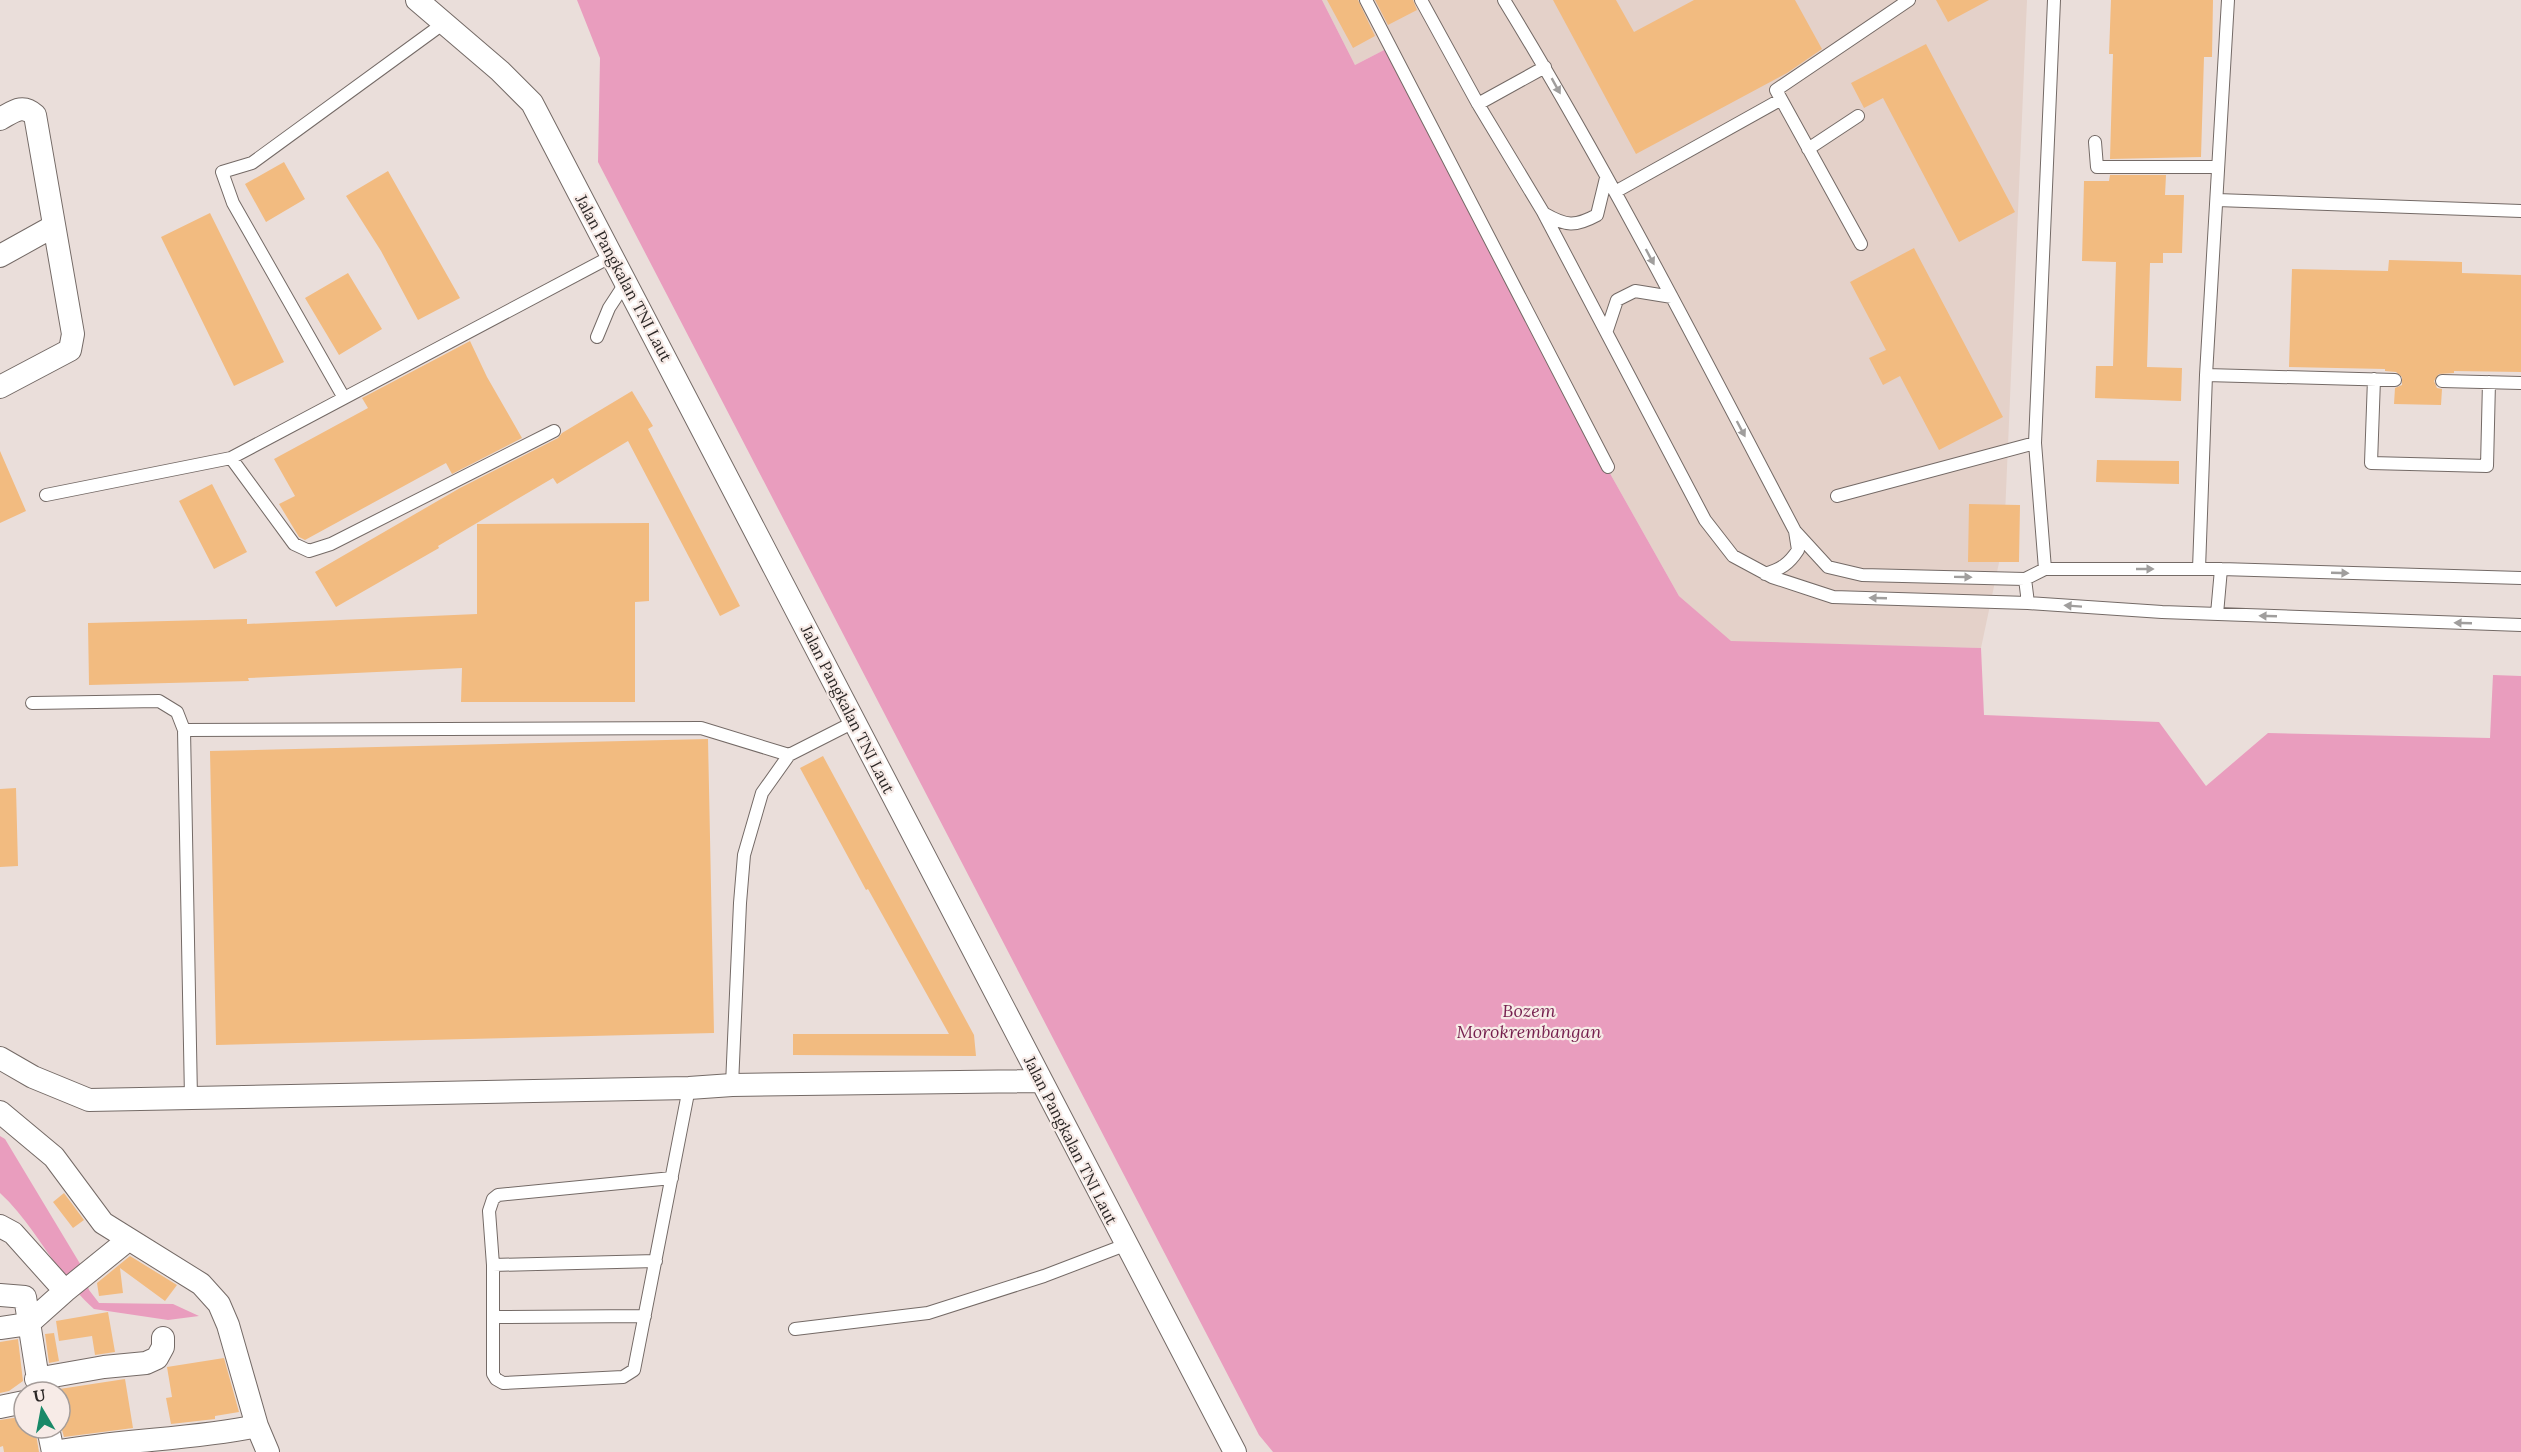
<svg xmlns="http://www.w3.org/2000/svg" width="2521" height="1452" viewBox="0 0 2521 1452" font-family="Lora,serif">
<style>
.built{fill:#e4d1c9}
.water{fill:#e99dbe}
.building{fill:#f2bb80}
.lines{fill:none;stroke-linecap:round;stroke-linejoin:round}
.lane-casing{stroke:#746a66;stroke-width:14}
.street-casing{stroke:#746a66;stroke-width:24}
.lane{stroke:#fff;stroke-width:12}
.street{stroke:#fff;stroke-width:22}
.oneway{fill:#a09e9d}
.labels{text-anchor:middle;stroke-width:4.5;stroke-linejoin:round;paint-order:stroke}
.street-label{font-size:16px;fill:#2b2726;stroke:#f7ebe7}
.water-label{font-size:18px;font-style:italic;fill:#751f4d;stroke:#f7ebe7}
</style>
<rect width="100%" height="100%" fill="#eadeda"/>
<!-- built -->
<path class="built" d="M1322,0H2027L2004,539L1981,648L1731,642L1679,596L1612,477L1386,49L1355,65Z"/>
<!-- water -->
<path class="water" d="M577,0H1322L1355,65L1386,49L1612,477L1679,596L1731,641L1981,648L1984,715L2159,722L2206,786L2268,733L2490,738L2493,675L2521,676V1452H1273L1259,1435L598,162L600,58Z
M0,1136L5,1139L82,1267L89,1290L99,1303L173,1304L199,1316L168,1320L94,1309C56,1275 37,1227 0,1193Z"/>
<!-- building -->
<path class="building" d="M1327,0H1358L1375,36L1353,48Z
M1375,0H1413L1417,10L1388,25Z
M1553,0H1616L1634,32L1694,0H1795L1822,49L1787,73L1636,154Z
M1936,0H1989L1948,22Z
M2111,0H2213L2212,57H2204L2201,157L2110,159L2113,54H2109Z
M1926,44L2015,212L1959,242L1883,98L1864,108L1851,83Z
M284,162L305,199L266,222L245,184Z
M388,171L460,298L418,320L381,251L346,196Z
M2110,175H2166L2165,195H2184L2182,253H2163V263H2150L2147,367L2182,368L2181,401L2095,398L2096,366H2113L2116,262L2082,261L2084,181H2109Z
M210,213L284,362L234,386L161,237Z
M1914,248L2003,417L1939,450L1900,376L1883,385L1869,358L1886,350L1850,282Z
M2389,260L2462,262V273L2521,275V372L2454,371V373L2439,374L2434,381L2437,388L2442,389L2441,405L2394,404L2395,388L2402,385V377L2396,372L2385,371V369L2289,367L2292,269L2388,271Z
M348,273L382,329L339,355L305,298Z
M470,341L487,377L522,438L452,474L446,463L305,540L299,537L279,504L295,496L274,459L368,408L362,398Z
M632,391L653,426L648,429L740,606L720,616L628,441L557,484L553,478L438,546L439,548L336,607L315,572L460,488L558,438L562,433Z
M0,451L26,511L0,523Z
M2097,460L2179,461V484L2096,482Z
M212,484L247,552L214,569L179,501Z
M1969,504L2020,505L2019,562H1968Z
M649,523V601L635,602V702H461L462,668L248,678L249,681L89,685L88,623L247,619V624L477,614V524Z
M708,739L714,1033L216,1045L210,751Z
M823,756L974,1035L976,1056L793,1055V1034H949L868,889L866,890L800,768Z
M16,788L18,866L0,867V789Z
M64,1193L84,1220L73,1228L53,1202Z
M130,1256L177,1285L165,1301L120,1268L123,1293L99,1296L97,1283Z
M108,1312L115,1352L95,1355L92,1336L59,1341L56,1321Z
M54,1333L59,1361L49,1363L45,1334Z
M18,1339L23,1381L9,1391L0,1393V1342Z
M224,1358L239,1412L215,1416V1419L171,1424L166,1398L172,1397L167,1367Z
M125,1379L133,1428L64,1437L60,1423V1392H53V1390Z
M20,1417V1420L24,1419V1428H35L39,1452H4L3,1446L0,1447V1420Z"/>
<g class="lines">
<defs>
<path id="lane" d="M1366,0L1608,467
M1421,0L1478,104L1543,212L1705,520L1733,556L1772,577L1833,597L2028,603L2162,612L2521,625
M1504,0C1609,172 1701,352 1795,531L1828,567L1862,575L2025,579L2045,569H2221L2521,578
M1478,104L1545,67
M2095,142L2097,167H2218
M1808,149L1858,116
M1615,192L1780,100
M2217,200L2521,211
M1545,214C1566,226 1575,227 1597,215L1606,178
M1861,244L1776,90L1909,0
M1607,330L1617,300L1635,291L1672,297
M597,337L609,308L626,282
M2206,375L2395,380
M2374,379L2371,463L2487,466L2489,382
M2442,381L2521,383
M344,398L233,203L222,172L252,163L444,23
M231,458L294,544L309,551L331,544L554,431
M46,495L231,458L612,256
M1837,496L2035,443
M2045,569L2035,443L2054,0
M2199,569L2206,375L2228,0
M1765,574C1781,569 1789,564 1798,550L1795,531
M2025,579L2028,603
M2217,614L2221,569
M32,703L159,701L177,712L184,730L191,1098
M184,730L701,728L789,755
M732,1085L740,903L744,855L762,793L789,755L854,722
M672,1178L498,1195L493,1199L489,1211L493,1265V1374L496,1379L503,1383L623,1377L634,1370L689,1088
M493,1265L656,1261
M493,1317L645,1316
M795,1329L928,1313L1044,1276L1125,1245"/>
<path id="street" d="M417,0L500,71L532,103L1235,1452
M0,119C13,112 22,103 35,115L73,334L70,350L0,387
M0,256L54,226
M0,1058L33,1077L89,1100L689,1088L732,1085L1040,1081
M0,1112L54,1157L103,1223L201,1284L219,1304L228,1325L257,1426L268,1452
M0,1226L13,1233L65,1291L28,1324
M65,1291L128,1240
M0,1295L25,1297L40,1392
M0,1328L28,1324
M36,1379L104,1367L146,1363L157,1358L163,1347V1338
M0,1407L24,1402
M48,1428L53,1452
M56,1452C123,1439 191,1440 257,1426"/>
</defs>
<!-- lane casing -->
<use href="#lane" class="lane-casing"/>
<!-- street casing -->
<use href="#street" class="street-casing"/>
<!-- lane -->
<use href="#lane" class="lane"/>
<!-- street -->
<use href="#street" class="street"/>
</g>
<!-- one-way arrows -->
<defs><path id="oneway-solid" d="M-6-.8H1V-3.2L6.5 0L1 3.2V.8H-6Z" transform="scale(1.5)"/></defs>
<g class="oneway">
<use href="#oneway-solid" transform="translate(1556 86) rotate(61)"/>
<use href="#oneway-solid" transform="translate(1650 257) rotate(62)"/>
<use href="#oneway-solid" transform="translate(1741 429) rotate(62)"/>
<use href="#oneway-solid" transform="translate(2145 569)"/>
<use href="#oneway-solid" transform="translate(2340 573) rotate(2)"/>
<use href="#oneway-solid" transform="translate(1963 577) rotate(1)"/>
<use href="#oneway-solid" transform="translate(1878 598) rotate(-178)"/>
<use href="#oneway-solid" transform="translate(2073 606) rotate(-176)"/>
<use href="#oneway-solid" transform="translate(2268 616) rotate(-178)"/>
<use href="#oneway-solid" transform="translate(2463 623) rotate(-178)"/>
</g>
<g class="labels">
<!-- street labels -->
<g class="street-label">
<text transform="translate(624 278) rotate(62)" y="6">Jalan Pangkalan TNI Laut</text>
<text transform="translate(848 709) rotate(63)" y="6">Jalan Pangkalan TNI Laut</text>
<text transform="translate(1071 1140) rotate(63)" y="6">Jalan Pangkalan TNI Laut</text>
</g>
<!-- water labels -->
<g class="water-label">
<text x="1529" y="1017">Bozem<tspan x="1529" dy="21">Morokrembangan</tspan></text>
</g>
</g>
<!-- north arrow -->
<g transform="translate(42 1410) rotate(350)"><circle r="28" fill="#f7ebe7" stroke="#a59d9a" stroke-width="1.5"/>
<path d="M0-4.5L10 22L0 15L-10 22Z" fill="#188968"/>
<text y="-9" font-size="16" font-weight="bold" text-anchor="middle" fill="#2b2726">U</text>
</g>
</svg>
